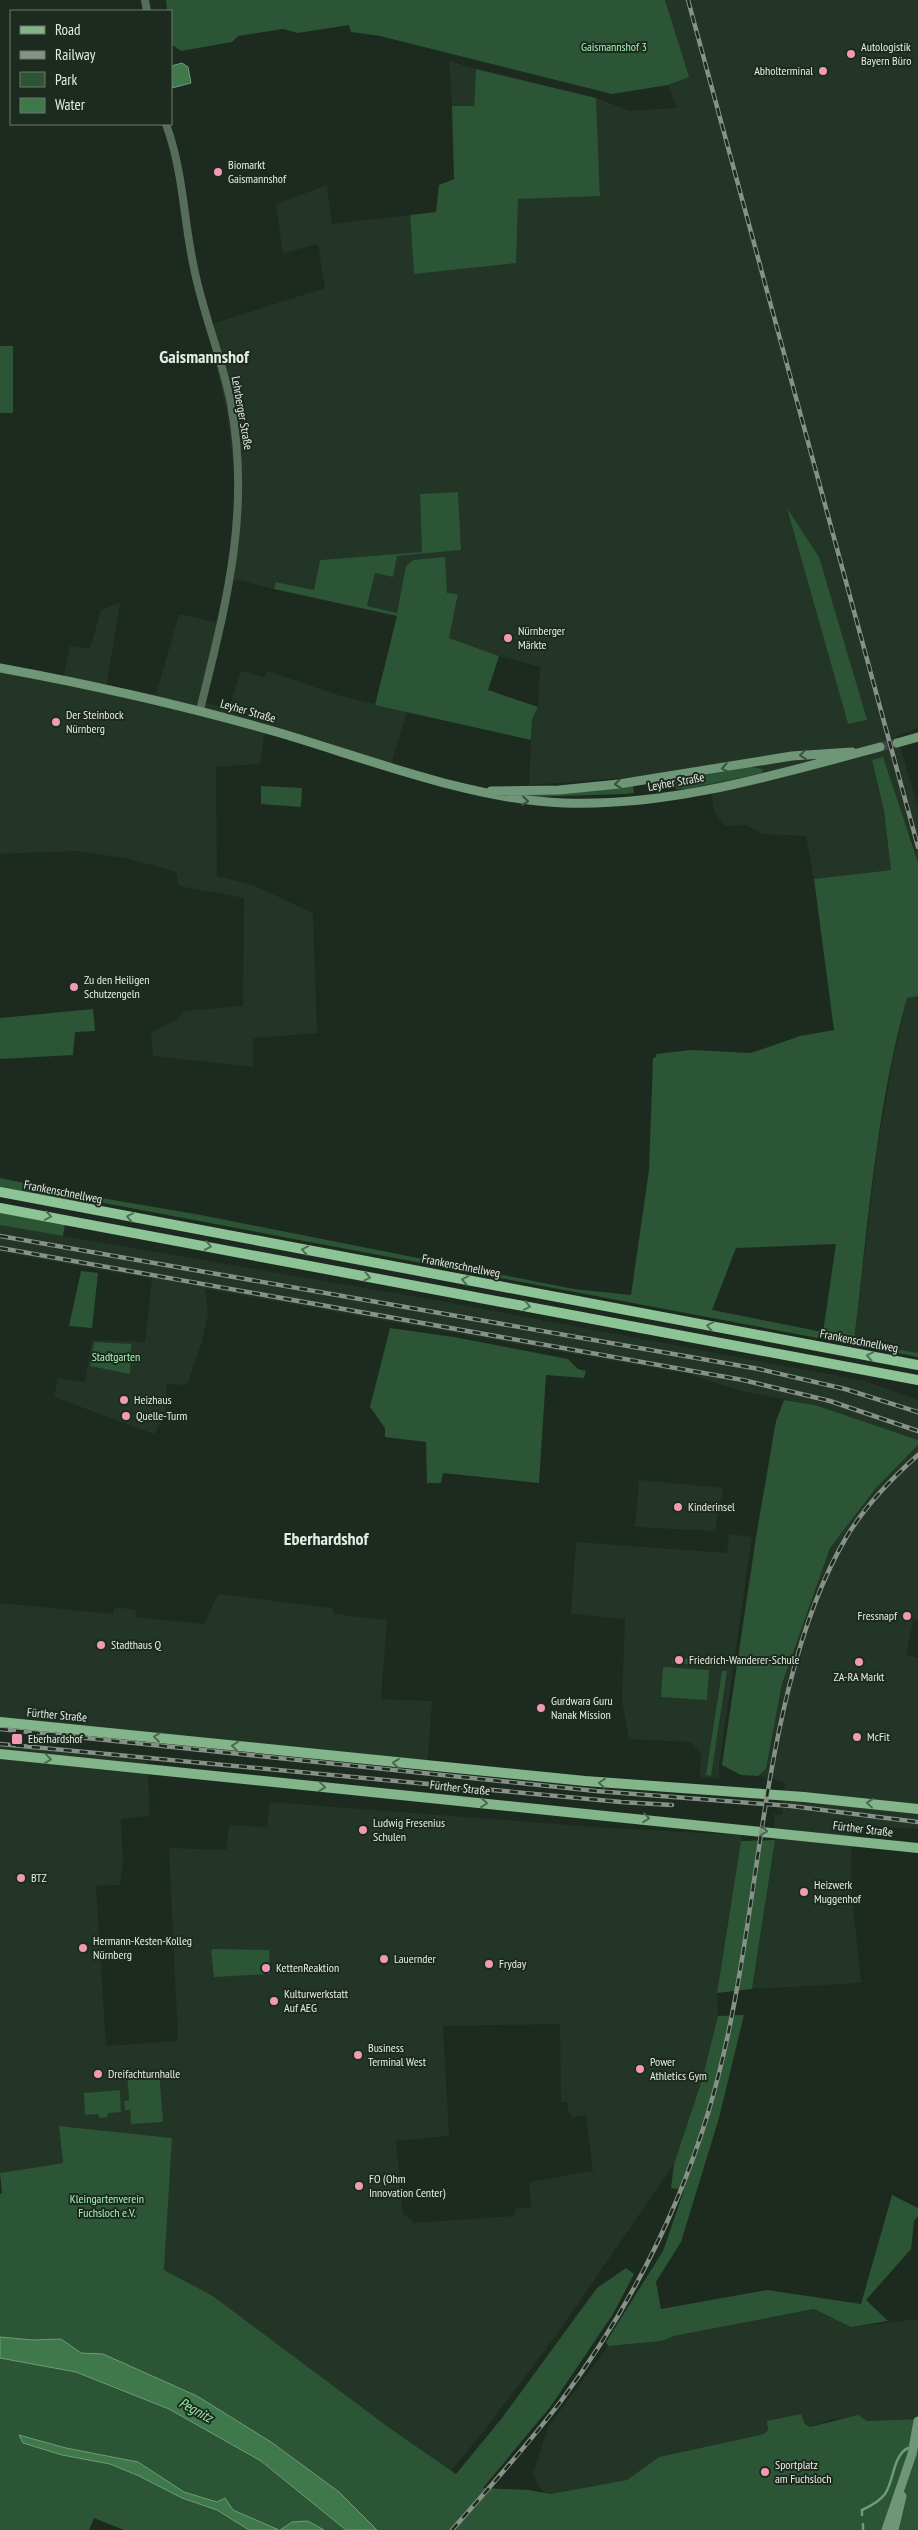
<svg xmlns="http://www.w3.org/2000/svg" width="918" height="2530" viewBox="0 0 918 2530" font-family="'PT Sans Narrow',sans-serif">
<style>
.built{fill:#233526;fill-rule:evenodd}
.green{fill:#2b5534;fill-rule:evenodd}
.water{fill:#3e784b;stroke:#709b79}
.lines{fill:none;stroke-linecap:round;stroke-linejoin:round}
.stream{stroke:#709b79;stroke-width:2.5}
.secondary-tunnel{stroke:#3b473d;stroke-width:9;stroke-dasharray:9 4.5;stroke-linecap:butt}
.tertiary{stroke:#566e59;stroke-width:8}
.secondary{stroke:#6f9676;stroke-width:9}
.primary{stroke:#83b58b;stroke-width:10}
.trunk{stroke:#8cc495;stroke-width:10}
.rail-casing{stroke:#869188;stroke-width:4.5}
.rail{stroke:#1d2a1f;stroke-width:2.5;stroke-dasharray:8;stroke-linecap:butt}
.oneway{stroke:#3a503d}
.oneway2{stroke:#4f6f54}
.oneway3{stroke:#4b6950}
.poi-dot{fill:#f09ab5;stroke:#1d2a1f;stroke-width:2}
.labels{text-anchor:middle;stroke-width:4;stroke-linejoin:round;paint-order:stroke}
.park-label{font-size:12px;fill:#a1f6b1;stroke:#1d2a1f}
.poi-label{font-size:12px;fill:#e4ede5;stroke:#1d2a1f;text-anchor:start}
.street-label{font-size:12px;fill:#e4ede5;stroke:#1d2a1f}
.water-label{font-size:14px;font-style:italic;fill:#97eba7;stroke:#1d2a1f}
.district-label{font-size:18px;font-weight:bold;fill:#e4ede5;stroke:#1d2a1f}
</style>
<rect width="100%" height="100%" fill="#1d2a1f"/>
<!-- built -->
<path class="built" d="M665,0H918V728L897,736L918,807V862L912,839L872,760L884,811L891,870L814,879L806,836L762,834L746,825L725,826L714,812L709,774L677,780L635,777L529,785L532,720L538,707L540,667L499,656L449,638L458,594L447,593L397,613L367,606L375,573L397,556L461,550L420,495L423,552L320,560L314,590L277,582L274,589L226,577L234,528L235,478L227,415L216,365L212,324L325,288L318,244L283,253L276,204L327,185L332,224L410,215L414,274L518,199L600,195L596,98L630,111L677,108L668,85L688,77ZM788,510L819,557L849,724H848Z
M449,61L476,69L474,106H452Z
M120,603L106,688L156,694L179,614L219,623L200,702L229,708L241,671L264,677L267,671L341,696L407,712L391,765L265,728L260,764L216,767L217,876L253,885L313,913L317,1033L253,1038V1067L153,1056L151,1032L176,1020L184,1011L243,1006L244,898L179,886L176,872L130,859L76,851L0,854V667L63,678L70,646L90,649L101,610Z
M918,996V1353L854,1341L877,1149L893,1060L907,997Z
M0,1225L446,1302L865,1381L918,1400V1440L815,1405L741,1391L688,1374L205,1289L208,1314L202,1341L187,1385L167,1384L165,1415L154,1434L54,1397L58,1378L85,1382L92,1340L145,1342L152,1279L0,1252Z
M918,1445V1621L913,1620L906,1655L918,1658V1829L852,1825L851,1886L861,1983L752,1989L775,1840L774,1814L782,1815L785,1782L758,1776L766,1769L782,1684L830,1548L876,1488Z
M639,1480L723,1488L715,1531L635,1527Z
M729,1534L752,1537L719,1765V1779L700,1777L701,1753L690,1742L629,1739L622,1701L625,1619L571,1614L576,1542L727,1553Z
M218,1594L332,1608L334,1614L387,1620L381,1699L432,1701L427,1770L0,1726V1603L113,1614L114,1607L136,1610L135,1617L204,1624Z
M0,1745L147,1761L150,1815L121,1820L123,1862L120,1885L96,1886L106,2046L178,2041L169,1848L226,1850L229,1825L267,1827L270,1802L608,1828L742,1835L717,1993L718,2016L702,2080L674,2164L555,2337L484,2431L451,2471L391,2429L213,2296L164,2270L171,2138L59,2126L63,2163L0,2173ZM560,2024L561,2102H567L568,2111L573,2117L586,2115L593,2171L529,2182L531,2207L515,2209L514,2216L415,2223L403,2214L396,2141L449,2136L443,2026Z
M814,2309L852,2327L918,2319V2419L867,2421L833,2419L810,2427L805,2424L801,2414L768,2421V2430L764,2434L659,2457L627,2480L550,2494L544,2493L538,2484L533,2474L548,2427L608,2346L662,2341L674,2336Z"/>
<!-- green -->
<path class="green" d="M166,0H665L689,77L668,85L612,94L380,36L351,32L349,25L298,33L283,29L238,36L232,42L181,51L171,44V11H167Z
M476,69L596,98L600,196L518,199L516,263L414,274L410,215L436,212L439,185L454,179L452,106H474Z
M0,346H13V413H0Z
M458,492L461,550L397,556L393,577L375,573L367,606L397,613L406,566L413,560L445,557L447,593L458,594L449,638L499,656L488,690L538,707L532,720L531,740L375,705L397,616L274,589L276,582L314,590L320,560L422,552L420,494Z
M787,508L819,557L867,720L848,724Z
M883,757L918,862V996L907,998C876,1109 868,1226 854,1341L918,1353V1357L104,1203L88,1204L0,1187V1178L72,1193L201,1215L574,1289L631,1295L649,1170L653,1058L656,1057V1054L691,1050L751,1053L800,1036L834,1030L814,879L891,870L884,811L872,760ZM836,1244L823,1332L712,1310L736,1248Z
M751,767L762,769L763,773L686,789H677L674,786L677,780Z
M261,786L302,788L301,807L261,804Z
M633,786L634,793L626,794L530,797L505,793Z
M93,1009L95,1031L75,1032L73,1055L0,1059V1018Z
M0,1213L65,1224L63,1236L0,1225Z
M81,1271L98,1273L92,1328L69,1326Z
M390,1328L454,1337L568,1359L578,1369L586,1371L584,1378L546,1375L539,1483L443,1473L441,1483H427L426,1442L385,1437V1428L370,1407Z
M94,1342L131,1344L130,1374L90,1366Z
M784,1400L815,1405L918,1440V1445L876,1488L830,1548L782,1684L766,1769L758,1776L741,1775L722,1765L756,1537L776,1421Z
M673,1658L726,1661L725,1666L672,1663Z
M663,1667L709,1670L707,1700L661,1697Z
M722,1671H727L711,1776L706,1775Z
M775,1840L752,1989L717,1993L741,1841Z
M213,1949L269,1950L270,1974L214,1977L211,1951Z
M744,2015L719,2118L681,2242L656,2282L661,2309L767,2290L861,2304L892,2195L918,2208V2216L914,2221L911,2249L866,2300L888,2321L851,2327L814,2309L674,2336L662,2341L608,2346L606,2342L663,2251L684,2190L671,2188L674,2164L702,2080L718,2016Z
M159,2071L163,2122L131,2124L130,2110H125L124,2101L129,2100L127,2073Z
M120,2090L121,2112L108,2113L107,2117L100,2118L98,2114L85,2115L84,2093Z
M59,2126L172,2138L164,2270L213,2296L391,2429L456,2474L502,2418L597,2288L626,2268L634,2274L613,2314L551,2406L483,2488L529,2490L550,2494L627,2480L659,2457L764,2434L768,2430L767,2421L801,2414L805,2424L810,2427L858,2415L867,2421L918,2419V2530H124L94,2518L89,2530H0V2194L2,2193L0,2173L63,2163Z"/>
<!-- water -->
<path class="water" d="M182,63L188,67L191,83L172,88L171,66Z
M0,2337L33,2340L61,2339L81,2353L103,2354L197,2396L271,2442L339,2492L377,2530H346L261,2461L169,2409L76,2372L0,2358Z
M19,2435L66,2448L138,2462L184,2492L217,2502L225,2498L233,2510L279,2530H249L217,2510L182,2498L139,2476L110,2464L62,2455L23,2443Z
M308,2521L324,2530H280L292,2522Z"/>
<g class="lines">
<!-- stream -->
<path class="stream" d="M862,2515V2510C871,2506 879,2502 885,2494C894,2481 893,2455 908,2448
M863,2530V2524"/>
<!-- secondary-tunnel -->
<path class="secondary-tunnel" d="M880,747L897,743"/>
<!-- tertiary -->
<path class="tertiary" d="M145,0L147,11
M166,124C184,174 183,218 194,268C203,314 222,358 231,404C251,513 226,604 200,710"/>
<!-- secondary -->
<path class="secondary" d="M0,668C98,686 191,707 287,735C373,761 475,800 564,803C671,807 778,774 880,747
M897,743L918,737
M491,791L559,790L619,784L792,756L852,752
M886,2530L912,2454L918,2421
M894,2530L902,2496"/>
<!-- primary -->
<path class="primary" d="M0,1722L585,1781L804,1797L918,1809
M0,1754L918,1848"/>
<!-- trunk -->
<path class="trunk" d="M0,1192L918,1365
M0,1208L918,1380"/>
<defs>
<path id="rail" d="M688,0L918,847
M0,1236L759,1369L845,1389L918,1412
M0,1248L743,1380L830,1401L918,1431
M0,1729L596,1791L791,1806L918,1822
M0,1744L621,1802L672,1805
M452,2530C489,2488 527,2446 561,2401C625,2315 677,2216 708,2113C750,1974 754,1827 789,1687C802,1635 819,1583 847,1536C866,1505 891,1479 918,1455"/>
</defs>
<!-- rail casing -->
<use href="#rail" class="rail-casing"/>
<!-- rail -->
<use href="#rail" class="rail"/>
</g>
<!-- one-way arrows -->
<defs><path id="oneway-chevron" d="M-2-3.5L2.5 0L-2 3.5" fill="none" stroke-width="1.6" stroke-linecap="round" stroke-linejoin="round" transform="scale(1.25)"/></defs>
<g class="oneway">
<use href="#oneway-chevron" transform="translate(803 755) rotate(173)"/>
<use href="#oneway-chevron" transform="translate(725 768) rotate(169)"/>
<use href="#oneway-chevron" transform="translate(618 784) rotate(174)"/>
<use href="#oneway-chevron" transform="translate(525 801) rotate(6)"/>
</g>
<g class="oneway2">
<use href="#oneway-chevron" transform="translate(48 1216) rotate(10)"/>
<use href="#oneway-chevron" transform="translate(130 1217) rotate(-169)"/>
<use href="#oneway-chevron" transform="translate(208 1246) rotate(11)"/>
<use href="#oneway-chevron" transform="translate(305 1250) rotate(-169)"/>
<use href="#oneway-chevron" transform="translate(367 1277) rotate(11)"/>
<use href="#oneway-chevron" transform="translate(465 1280) rotate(-169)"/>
<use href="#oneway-chevron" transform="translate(527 1306) rotate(11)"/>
<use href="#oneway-chevron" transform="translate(710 1326) rotate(-169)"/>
<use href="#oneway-chevron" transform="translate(870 1356) rotate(-169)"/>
</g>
<g class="oneway3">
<use href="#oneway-chevron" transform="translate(157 1737) rotate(-173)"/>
<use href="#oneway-chevron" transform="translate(235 1746) rotate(-174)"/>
<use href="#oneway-chevron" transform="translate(48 1759) rotate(7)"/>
<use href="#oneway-chevron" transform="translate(396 1763) rotate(-174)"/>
<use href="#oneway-chevron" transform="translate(602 1783) rotate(-175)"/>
<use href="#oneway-chevron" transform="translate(322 1787) rotate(6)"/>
<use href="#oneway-chevron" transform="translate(484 1803) rotate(5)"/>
<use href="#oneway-chevron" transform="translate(870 1803) rotate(-174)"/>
<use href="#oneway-chevron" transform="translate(646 1818) rotate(6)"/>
<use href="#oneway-chevron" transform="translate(764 1831) rotate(6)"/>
</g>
<!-- markers -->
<g class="poi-dot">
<circle cx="851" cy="54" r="5"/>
<circle cx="823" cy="71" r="5"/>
<circle cx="218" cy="172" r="5"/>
<circle cx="508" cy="638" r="5"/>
<circle cx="56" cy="722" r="5"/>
<circle cx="74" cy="987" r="5"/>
<circle cx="124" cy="1400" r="5"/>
<circle cx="126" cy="1416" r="5"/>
<circle cx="678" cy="1507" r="5"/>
<circle cx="907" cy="1616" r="5"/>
<circle cx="101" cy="1645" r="5"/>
<circle cx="679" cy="1660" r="5"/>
<circle cx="859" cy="1662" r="5"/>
<circle cx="541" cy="1708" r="5"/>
<circle cx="857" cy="1737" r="5"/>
<rect x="11" y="1733" width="12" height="12" rx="2.5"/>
<circle cx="363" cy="1830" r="5"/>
<circle cx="21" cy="1878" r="5"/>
<circle cx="804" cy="1892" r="5"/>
<circle cx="83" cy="1948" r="5"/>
<circle cx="384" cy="1959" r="5"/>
<circle cx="489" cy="1964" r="5"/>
<circle cx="266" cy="1968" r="5"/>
<circle cx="274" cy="2001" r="5"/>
<circle cx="358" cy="2055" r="5"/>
<circle cx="640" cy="2069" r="5"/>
<circle cx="98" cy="2074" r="5"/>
<circle cx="359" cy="2186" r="5"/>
<circle cx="765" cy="2472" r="5"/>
</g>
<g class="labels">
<!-- park labels -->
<g class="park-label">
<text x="614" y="51">Gaismannshof 3</text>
<text x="116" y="1361">Stadtgarten</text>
<text x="107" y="2203">Kleingartenverein<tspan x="107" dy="14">Fuchsloch e.V.</tspan></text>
</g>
<!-- poi labels -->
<g class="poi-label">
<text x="861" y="51">Autologistik<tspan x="861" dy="14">Bayern Büro</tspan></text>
<text x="813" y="75" text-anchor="end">Abholterminal</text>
<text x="228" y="169">Biomarkt<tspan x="228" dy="14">Gaismannshof</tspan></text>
<text x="518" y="635">Nürnberger<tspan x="518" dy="14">Märkte</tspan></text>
<text x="66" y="719">Der Steinbock<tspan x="66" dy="14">Nürnberg</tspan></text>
<text x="84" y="984">Zu den Heiligen<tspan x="84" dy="14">Schutzengeln</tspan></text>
<text x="134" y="1404">Heizhaus</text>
<text x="136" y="1420">Quelle-Turm</text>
<text x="688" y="1511">Kinderinsel</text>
<text x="897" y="1620" text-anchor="end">Fressnapf</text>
<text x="111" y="1649">Stadthaus Q</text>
<text x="689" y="1664">Friedrich-Wanderer-Schule</text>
<text x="859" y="1681" text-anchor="middle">ZA-RA Markt</text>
<text x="551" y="1705">Gurdwara Guru<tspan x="551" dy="14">Nanak Mission</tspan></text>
<text x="867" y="1741">McFit</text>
<text x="28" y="1743">Eberhardshof</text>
<text x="373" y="1827">Ludwig Fresenius<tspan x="373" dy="14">Schulen</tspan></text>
<text x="31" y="1882">BTZ</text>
<text x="814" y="1889">Heizwerk<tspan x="814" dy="14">Muggenhof</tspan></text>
<text x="93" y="1945">Hermann-Kesten-Kolleg<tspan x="93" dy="14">Nürnberg</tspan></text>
<text x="394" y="1963">Lauernder</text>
<text x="499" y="1968">Fryday</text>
<text x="276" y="1972">KettenReaktion</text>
<text x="284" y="1998">Kulturwerkstatt<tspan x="284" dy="14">Auf AEG</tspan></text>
<text x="368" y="2052">Business<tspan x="368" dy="14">Terminal West</tspan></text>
<text x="650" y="2066">Power<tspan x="650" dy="14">Athletics Gym</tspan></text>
<text x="108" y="2078">Dreifachturnhalle</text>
<text x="369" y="2183">FO (Ohm<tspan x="369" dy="14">Innovation Center)</tspan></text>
<text x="775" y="2469">Sportplatz<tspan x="775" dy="14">am Fuchsloch</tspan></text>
</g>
<!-- street labels -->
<g class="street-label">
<text transform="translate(242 413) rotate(80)" y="4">Lehrberger Straße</text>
<text transform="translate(248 711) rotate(16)" y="4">Leyher Straße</text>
<text transform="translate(676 782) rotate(-10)" y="4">Leyher Straße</text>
<text transform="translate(63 1192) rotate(11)" y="4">Frankenschnellweg</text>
<text transform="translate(461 1266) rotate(11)" y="4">Frankenschnellweg</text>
<text transform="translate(859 1341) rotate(11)" y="4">Frankenschnellweg</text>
<text transform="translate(57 1715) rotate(5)" y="4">Fürther Straße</text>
<text transform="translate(460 1788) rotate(6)" y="4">Fürther Straße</text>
<text transform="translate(863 1829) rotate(7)" y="4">Fürther Straße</text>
</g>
<!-- water labels -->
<g class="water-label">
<text transform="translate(196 2410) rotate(29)" y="5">Pegnitz</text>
</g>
<!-- district labels -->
<g class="district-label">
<text x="204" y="363">Gaismannshof</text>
<text x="326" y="1545">Eberhardshof</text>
</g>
</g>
<!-- legend -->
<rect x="10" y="10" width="162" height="115" fill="#1d2a1f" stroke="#6d786e"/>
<rect x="20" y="26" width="25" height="8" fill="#83b58b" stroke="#6d786e"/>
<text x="55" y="35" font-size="15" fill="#e4ede5">Road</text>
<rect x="20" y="51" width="25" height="8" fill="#869188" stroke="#6d786e"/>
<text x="55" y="60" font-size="15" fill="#e4ede5">Railway</text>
<rect x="20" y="72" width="25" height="15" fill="#2b5534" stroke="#6d786e"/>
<text x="55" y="85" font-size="15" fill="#e4ede5">Park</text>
<rect x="20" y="98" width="25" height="15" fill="#3e784b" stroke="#6d786e"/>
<text x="55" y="110" font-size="15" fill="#e4ede5">Water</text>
</svg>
